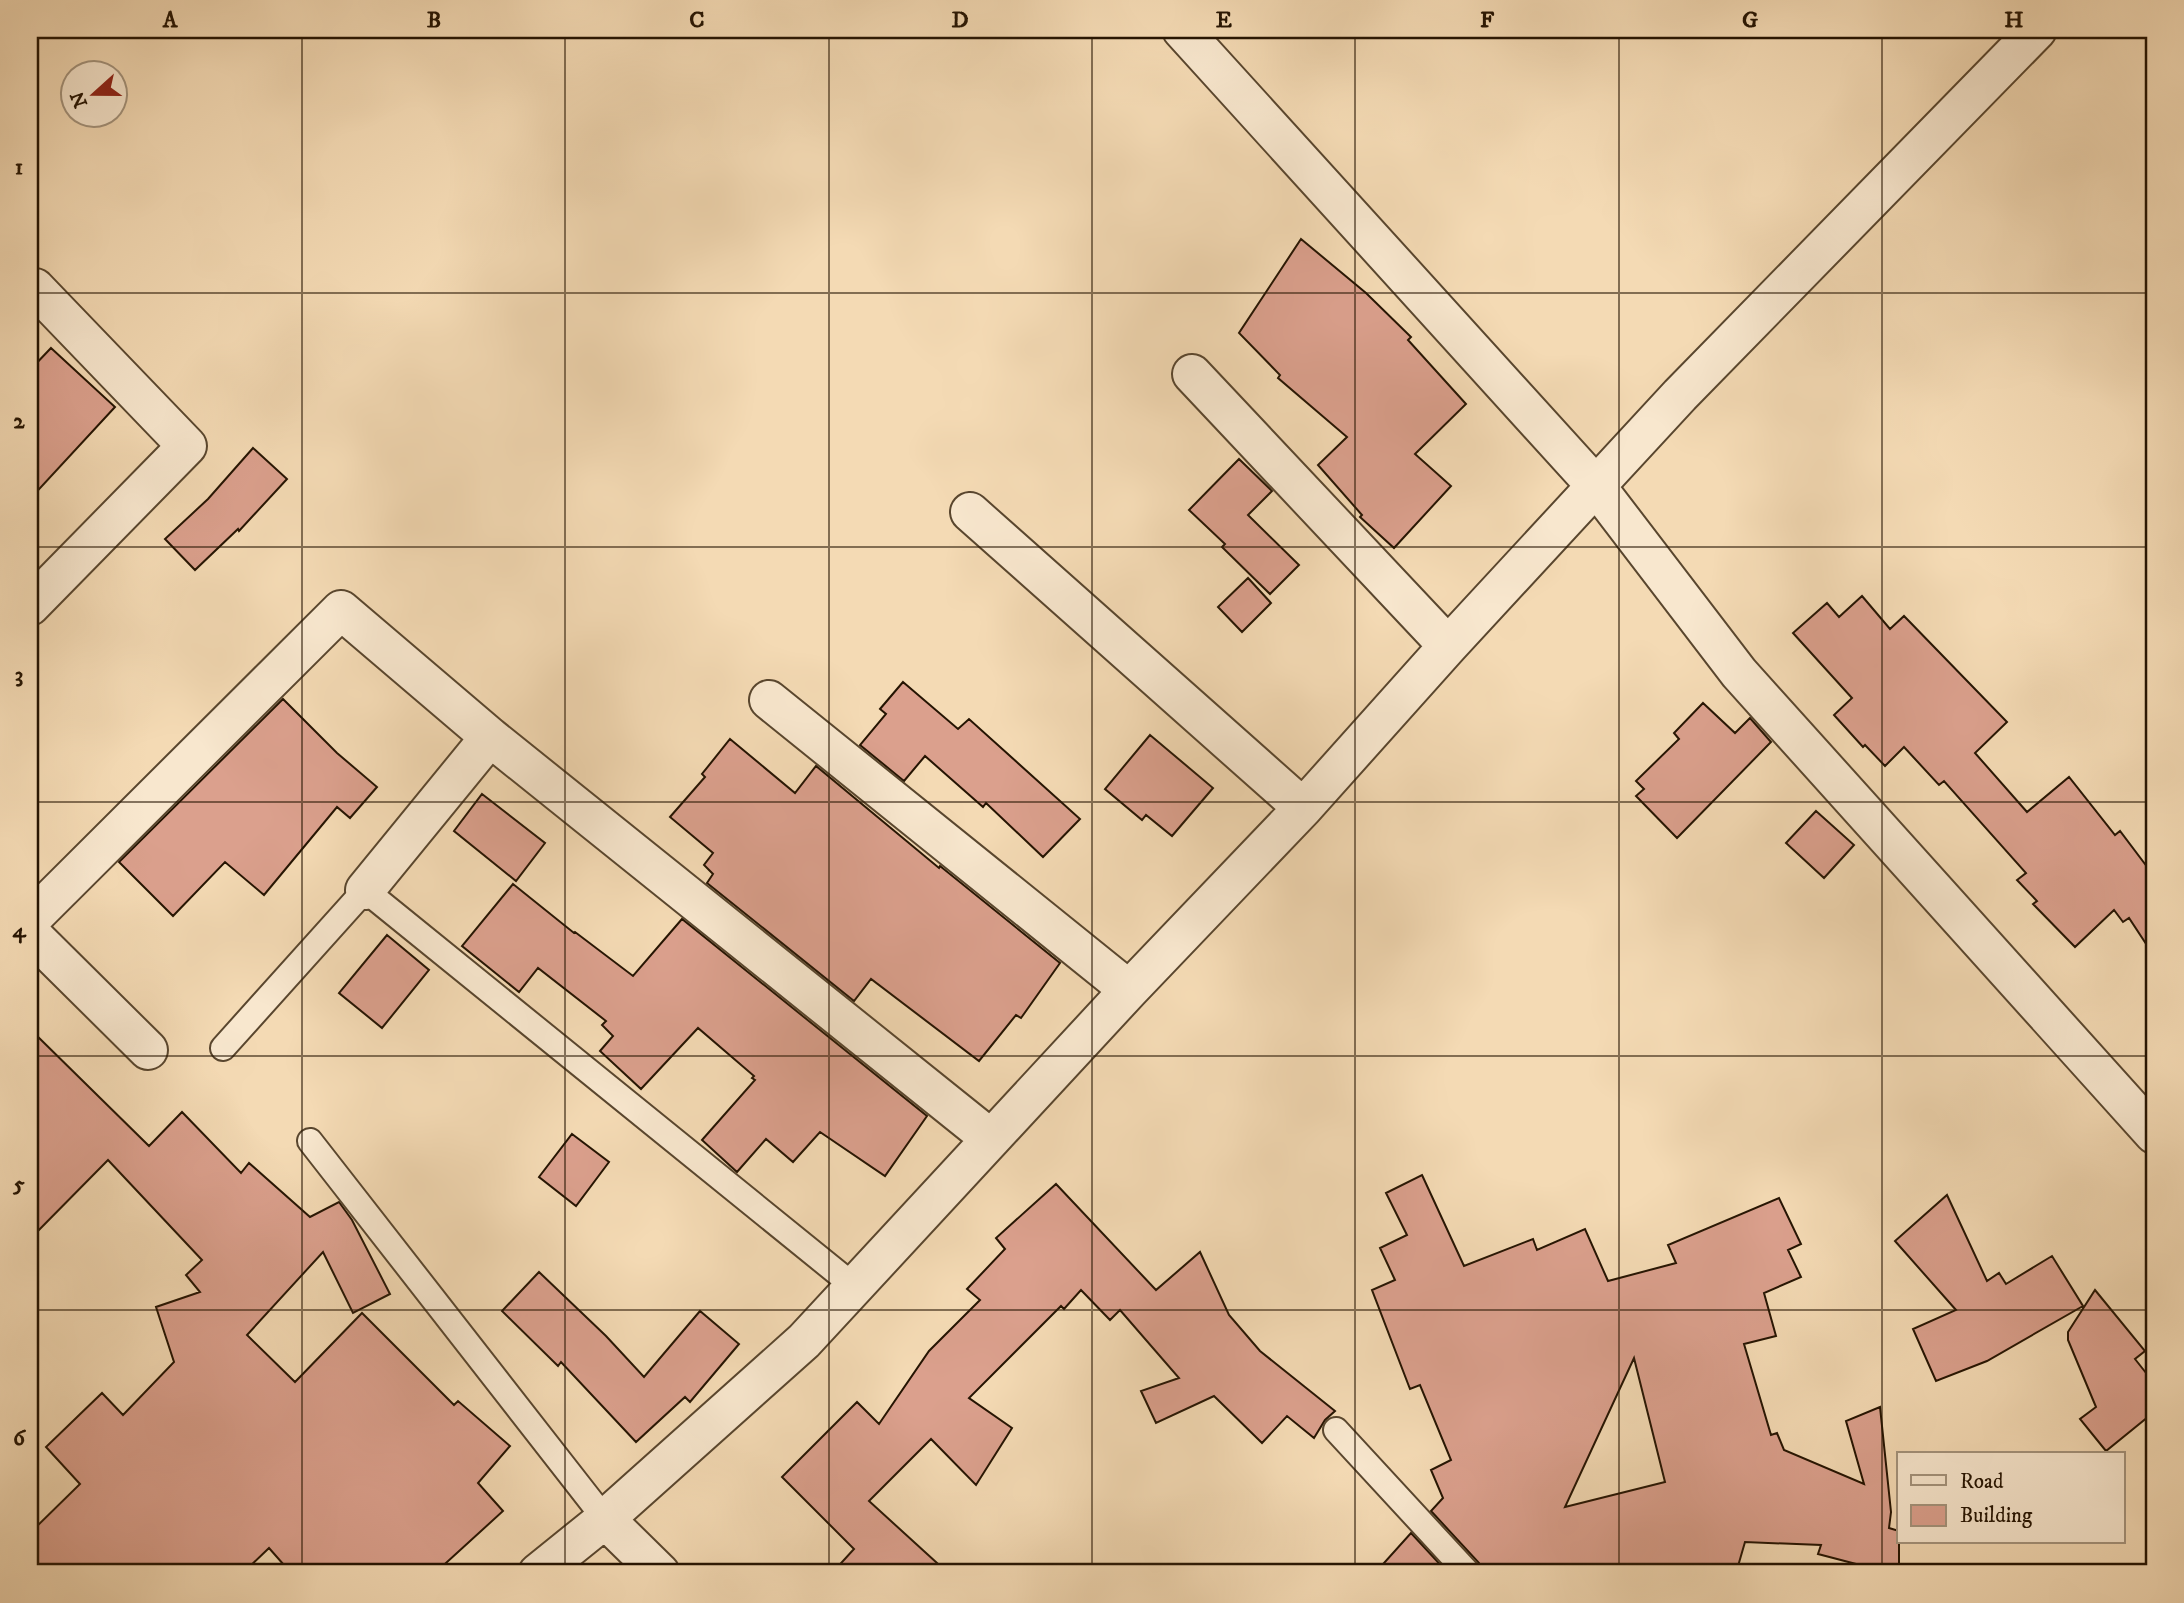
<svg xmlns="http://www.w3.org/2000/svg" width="2184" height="1603" viewBox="0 0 2184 1603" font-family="'IM FELL DW Pica',serif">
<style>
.building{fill:#dba08d;stroke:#251402;stroke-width:2;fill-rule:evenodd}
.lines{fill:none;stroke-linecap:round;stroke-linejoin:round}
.lane-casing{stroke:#59462e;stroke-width:28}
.street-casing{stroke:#59462e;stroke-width:42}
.lane{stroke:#f8e7ce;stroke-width:24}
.street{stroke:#f8e7ce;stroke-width:38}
.grid{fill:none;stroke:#251402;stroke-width:2;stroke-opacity:0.55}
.neatline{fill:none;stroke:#251402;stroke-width:2.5}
.grid-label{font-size:23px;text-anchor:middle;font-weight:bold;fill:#251402}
</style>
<rect width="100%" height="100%" fill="#f4dab4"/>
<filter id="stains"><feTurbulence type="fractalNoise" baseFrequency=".00286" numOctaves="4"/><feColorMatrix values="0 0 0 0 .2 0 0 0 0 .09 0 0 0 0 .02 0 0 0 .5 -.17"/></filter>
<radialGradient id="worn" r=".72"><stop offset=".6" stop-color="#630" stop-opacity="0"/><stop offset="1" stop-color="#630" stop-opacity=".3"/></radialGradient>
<!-- building -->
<path class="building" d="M1301,239L1366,293L1411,337L1408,340L1466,404L1415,454L1451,486L1394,548L1360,517L1362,515L1318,465L1347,437L1278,378L1280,375L1239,333Z
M51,348L115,407L30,499V370Z
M253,448L287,479L239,531L238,529L195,570L165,539L208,499Z
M1239,459L1272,491L1248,515L1299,565L1270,594L1222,547L1225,544L1189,510Z
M1248,578L1271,603L1242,632L1218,607Z
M1862,596L1890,629L1904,616L2007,722L1975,753L2027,812L2069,777L2115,835L2120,831L2154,876V956L2129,918L2123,922L2114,910L2075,947L2033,904L2037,901L2017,880L2026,873L1944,781L1939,785L1904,747L1885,766L1865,745L1863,747L1834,715L1852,698L1793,633L1827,603L1839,617Z
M903,682L958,729L969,719L1080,819L1043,857L986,803L983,807L925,756L904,781L860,745L886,714L880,709Z
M283,699L337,753L377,787L350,818L337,807L264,895L225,862L173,916L119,862Z
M1703,703L1735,733L1750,718L1771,742L1677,838L1636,796L1644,789L1636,781L1679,739L1674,733Z
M1150,735L1213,788L1172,836L1146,815L1142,820L1105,789Z
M730,739L795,793L816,766L939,868L940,866L1060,963L1021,1018L1016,1015L979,1061L871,979L854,1001L707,883L713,874L704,865L713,853L670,817L705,777L702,774Z
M482,794L545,843L516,881L454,831Z
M1816,811L1854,845L1824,878L1786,843Z
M513,884L574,933L575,932L633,976L682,919L927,1116L885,1176L820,1132L793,1162L766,1139L737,1172L702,1140L755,1080L752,1078L754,1076L698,1028L641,1089L600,1051L613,1036L602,1025L606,1021L538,968L519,992L462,946Z
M387,935L429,970L382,1028L339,993Z
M30,1029L149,1146L182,1112L241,1173L249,1163L310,1217L339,1202L352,1220L390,1294L353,1313L323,1252L247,1335L295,1382L362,1313L454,1405L458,1401L510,1446L478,1483L503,1511L435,1573H291L269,1548L243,1573H30V1533L80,1484L46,1447L102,1393L123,1415L174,1362L156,1307L200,1292L186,1275L202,1260L108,1160L30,1239Z
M572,1134L609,1162L576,1206L539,1177Z
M1422,1175L1464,1266L1533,1239L1537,1250L1585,1229L1608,1281L1676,1263L1668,1245L1779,1198L1801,1244L1788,1250L1801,1277L1764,1293L1776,1336L1744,1344L1771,1435L1777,1433L1784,1450L1864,1484L1846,1421L1880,1407L1891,1512L1889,1528L1899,1531V1573H1858L1860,1565L1818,1554L1821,1545L1745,1542L1736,1573H1482L1479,1563L1431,1511L1443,1498L1431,1470L1451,1460L1420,1385L1410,1389L1372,1290L1395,1280L1380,1248L1407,1235L1386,1193ZM1634,1358L1665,1482L1565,1507Z
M1056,1184L1156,1290L1200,1252L1229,1315L1260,1351L1335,1411L1325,1420L1314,1438L1287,1416L1262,1443L1214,1396L1156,1423L1141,1391L1179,1378L1120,1310L1110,1320L1081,1290L1064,1309L1061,1306L969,1398L1012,1428L976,1485L931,1439L869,1501L948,1573H832L854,1549L782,1477L857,1402L879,1424L929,1351L980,1300L967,1289L1005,1249L996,1238Z
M1947,1195L1987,1281L1999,1273L2006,1284L2052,1256L2083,1306L1987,1361L1936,1381L1913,1329L1956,1310L1895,1241Z
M539,1272L606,1336L644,1377L700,1311L739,1344L690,1402L685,1397L636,1442L561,1362L558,1366L502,1311Z
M2095,1290L2145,1351L2135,1359L2154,1383V1412L2106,1451L2080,1419L2096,1407L2068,1340V1332Z
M1411,1533L1448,1573H1375Z"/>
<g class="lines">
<defs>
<path id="lane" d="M223,1048L365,890L855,1287
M310,1141L605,1519
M1336,1430L1468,1573"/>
<path id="street" d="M1182,30L1596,486L1739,673L2154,1134
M30,294L35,288L187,446L30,606
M1192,374L1448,646
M970,512L1303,808
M769,700L1129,990
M490,737L991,1139
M30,920L341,610L490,737L365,890
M30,933L148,1050
M605,1519L804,1341L1129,990L1303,808L1448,646L1680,395L2037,30
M538,1573L605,1519L660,1573"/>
</defs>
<!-- lane casing -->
<use href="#lane" class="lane-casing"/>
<!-- street casing -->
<use href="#street" class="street-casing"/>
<!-- lane -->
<use href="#lane" class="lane"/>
<!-- street -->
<use href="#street" class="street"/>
</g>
<!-- grid -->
<path class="grid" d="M302,30V1573M565,30V1573M829,30V1573M1092,30V1573M1355,30V1573M1619,30V1573M1882,30V1573M30,293H2154M30,547H2154M30,802H2154M30,1056H2154M30,1310H2154"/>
<!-- margin -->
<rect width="2184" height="1603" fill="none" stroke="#f4dab4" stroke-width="77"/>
<!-- legend -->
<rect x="1897" y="1452" width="228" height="91" fill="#f8e7ce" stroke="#a4937c" stroke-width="2"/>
<rect x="1911" y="1475" width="35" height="10" fill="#f8e7ce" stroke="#a4937c" stroke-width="2"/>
<text x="1960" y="1488" font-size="21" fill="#251402">Road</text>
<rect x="1911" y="1505" width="35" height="21" fill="#dba08d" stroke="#a4937c" stroke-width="2"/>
<text x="1960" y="1522" font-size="21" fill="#251402">Building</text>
<!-- north arrow -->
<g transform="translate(94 94) rotate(249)"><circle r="33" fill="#f8e7ce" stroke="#a4937c" stroke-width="2"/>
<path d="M0-5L12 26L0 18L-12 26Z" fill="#8f2418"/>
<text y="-10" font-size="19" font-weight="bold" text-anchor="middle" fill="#251402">N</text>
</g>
<rect x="38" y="38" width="2108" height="1526" class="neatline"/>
<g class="grid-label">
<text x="170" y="27">A</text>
<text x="434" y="27">B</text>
<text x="697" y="27">C</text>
<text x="960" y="27">D</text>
<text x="1224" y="27">E</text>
<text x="1487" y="27">F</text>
<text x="1750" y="27">G</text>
<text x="2014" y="27">H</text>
<text x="19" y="174">1</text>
<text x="19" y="428">2</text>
<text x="19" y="682">3</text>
<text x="19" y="937">4</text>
<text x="19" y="1191">5</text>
<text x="19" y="1445">6</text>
</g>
<rect width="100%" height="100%" filter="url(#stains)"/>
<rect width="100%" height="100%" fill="url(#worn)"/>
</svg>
